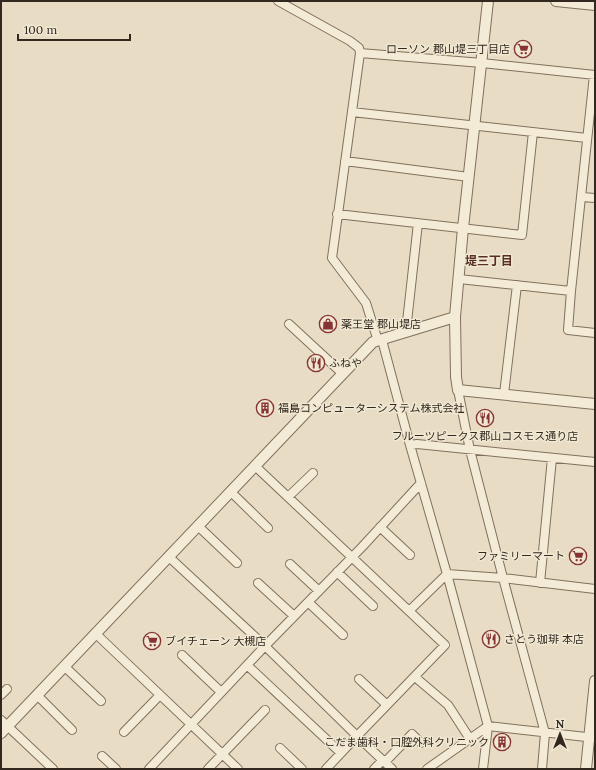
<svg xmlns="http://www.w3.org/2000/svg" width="596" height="770" viewBox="0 0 596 770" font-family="Lora,'Noto Sans JP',serif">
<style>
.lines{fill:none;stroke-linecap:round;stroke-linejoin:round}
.minor-casing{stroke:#80705c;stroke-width:10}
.tertiary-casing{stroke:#80705c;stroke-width:12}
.minor{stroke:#f4ebd6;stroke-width:8}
.tertiary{stroke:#f4ebd6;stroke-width:10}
.labels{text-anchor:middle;stroke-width:3;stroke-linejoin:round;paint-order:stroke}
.poi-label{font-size:11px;fill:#32281f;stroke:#f0e8d2;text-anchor:start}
.neighbourhood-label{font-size:12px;font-weight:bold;fill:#593023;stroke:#f0e8d2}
</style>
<rect width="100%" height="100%" fill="#e8ddc4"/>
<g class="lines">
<defs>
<path id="minor" d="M278,1L350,41L359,48L360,53L482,63L595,75
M360,53L332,258L366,303L378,341
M594,75L571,291L568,330L595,333
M352,112L587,138
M345,161L469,177
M582,197L595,198
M337,214L522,235L533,132
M459,279L571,291
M289,324L343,374
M408,331L407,322L418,223
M382,340L410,445L447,574L488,726L483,769
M458,390L470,450L503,578L545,733L542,769
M504,394L517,285
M410,445L417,444L595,462
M255,466L409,611
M231,492L268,528
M288,497L313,473
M198,526L237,563
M380,527L410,555
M169,557L265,646L357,736L392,769
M290,564L319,591
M337,572L373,606
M258,583L294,616
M540,583L552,458
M308,602L343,635
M95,633L238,769
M182,655L221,692
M247,665L341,753
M64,666L101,701
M415,677L448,705L470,739
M359,679L387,705
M1,695L7,689
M37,695L72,730
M1,720L53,769
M124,732L160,695
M280,748L302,769
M102,756L116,769
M385,762L412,734L421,743
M149,769L265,646L362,547L421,483
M208,769L265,710
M326,769L357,736L445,645L409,611L447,574L503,578L595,589
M374,769L383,760
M427,769L488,726L595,738"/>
<path id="tertiary" d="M488,1L463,228L455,317L456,377L458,390L595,404
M556,1L595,5
M1,733L373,342L455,317
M586,769L595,681"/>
</defs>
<!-- minor casing -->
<use href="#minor" class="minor-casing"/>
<!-- tertiary casing -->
<use href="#tertiary" class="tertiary-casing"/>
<!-- minor -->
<use href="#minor" class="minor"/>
<!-- tertiary -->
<use href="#tertiary" class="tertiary"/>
</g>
<!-- icons -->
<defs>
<symbol id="supermarket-ring" viewBox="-11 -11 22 22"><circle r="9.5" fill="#f0e8d2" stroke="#873534" stroke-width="1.5"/><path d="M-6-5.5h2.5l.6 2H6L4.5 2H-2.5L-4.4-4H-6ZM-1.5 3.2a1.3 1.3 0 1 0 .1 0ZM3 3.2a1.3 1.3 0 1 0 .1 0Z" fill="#873534"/></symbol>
<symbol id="shop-ring" viewBox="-11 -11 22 22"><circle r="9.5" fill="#f0e8d2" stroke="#873534" stroke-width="1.5"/><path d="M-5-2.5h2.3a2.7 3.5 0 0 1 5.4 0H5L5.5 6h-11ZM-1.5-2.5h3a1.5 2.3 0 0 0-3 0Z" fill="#873534"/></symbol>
<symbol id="restaurant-ring" viewBox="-11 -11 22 22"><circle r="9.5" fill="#f0e8d2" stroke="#873534" stroke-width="1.5"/><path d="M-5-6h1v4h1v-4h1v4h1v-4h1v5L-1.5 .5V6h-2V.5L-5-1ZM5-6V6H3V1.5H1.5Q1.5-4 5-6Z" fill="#873534"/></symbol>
<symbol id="building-ring" viewBox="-11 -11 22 22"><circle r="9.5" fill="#f0e8d2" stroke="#873534" stroke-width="1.5"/><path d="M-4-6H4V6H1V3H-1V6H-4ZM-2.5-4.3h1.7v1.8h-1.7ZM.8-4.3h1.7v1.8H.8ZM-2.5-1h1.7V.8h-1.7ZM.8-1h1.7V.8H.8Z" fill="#873534"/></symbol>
</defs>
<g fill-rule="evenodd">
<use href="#supermarket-ring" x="513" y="39" width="20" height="20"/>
<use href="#shop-ring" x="318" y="314" width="20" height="20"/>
<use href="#restaurant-ring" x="306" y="353" width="20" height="20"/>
<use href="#building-ring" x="255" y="398" width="20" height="20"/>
<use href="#restaurant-ring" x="475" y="408" width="20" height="20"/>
<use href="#supermarket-ring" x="568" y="546" width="20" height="20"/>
<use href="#restaurant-ring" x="481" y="629" width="20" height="20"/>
<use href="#supermarket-ring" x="142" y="631" width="20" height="20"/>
<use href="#building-ring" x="492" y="732" width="20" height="20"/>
</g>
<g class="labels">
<!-- poi labels -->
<g class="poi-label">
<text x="510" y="53" text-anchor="end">ローソン 郡山堤三丁目店</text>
<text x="341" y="328">薬王堂 郡山堤店</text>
<text x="329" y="367">ふねや</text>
<text x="278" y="412">福島コンピューターシステム株式会社</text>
<text x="485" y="440" text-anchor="middle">フルーツピークス郡山コスモス通り店</text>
<text x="565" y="560" text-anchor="end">ファミリーマート</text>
<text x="504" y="643">さとう珈琲 本店</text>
<text x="165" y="645">ブイチェーン 大槻店</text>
<text x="489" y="746" text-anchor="end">こだま歯科・口腔外科クリニック</text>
</g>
<!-- neighbourhood labels -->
<g class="neighbourhood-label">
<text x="489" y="265">堤三丁目</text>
</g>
</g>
<!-- border -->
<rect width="596" height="770" fill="none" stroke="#32281f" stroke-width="4"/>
<!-- north arrow -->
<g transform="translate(560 734)" stroke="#f0e8d2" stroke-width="3" paint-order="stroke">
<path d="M0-3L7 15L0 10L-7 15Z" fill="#32281f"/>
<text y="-6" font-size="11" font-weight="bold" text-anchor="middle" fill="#32281f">N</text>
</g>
<!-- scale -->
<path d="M18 34v6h112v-6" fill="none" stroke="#32281f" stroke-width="2"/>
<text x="24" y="34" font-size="12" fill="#32281f" stroke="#f0e8d2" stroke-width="3" paint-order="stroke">100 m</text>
</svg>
